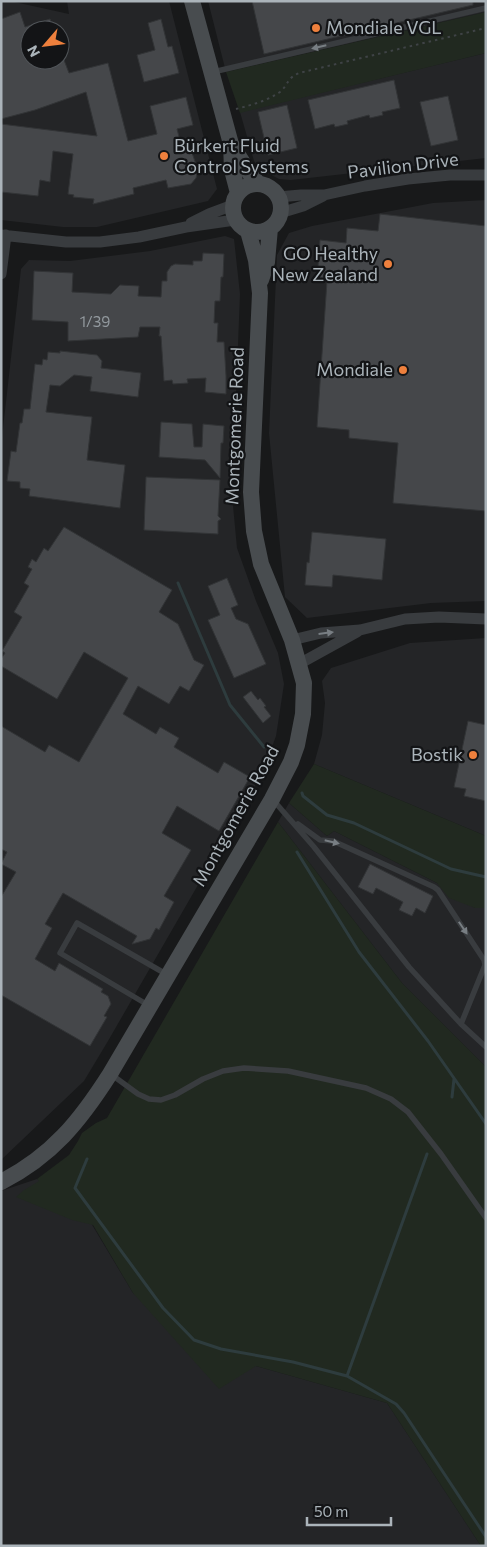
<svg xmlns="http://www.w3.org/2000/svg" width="487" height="1547" viewBox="0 0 487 1547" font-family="Commissioner,sans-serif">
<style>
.built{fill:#242527;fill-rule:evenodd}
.green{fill:#212920}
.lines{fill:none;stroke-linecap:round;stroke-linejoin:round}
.stream{stroke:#2e3c3e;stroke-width:3}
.building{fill:#45474a;stroke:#323436}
.path{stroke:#3f4346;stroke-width:2;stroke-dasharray:2.5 4;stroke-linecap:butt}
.lane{stroke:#393c3f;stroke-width:5.5}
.street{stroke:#393c3f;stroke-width:11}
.secondary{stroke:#484c4f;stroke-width:16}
.oneway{fill:#787e83}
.poi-dot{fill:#ee803d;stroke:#131416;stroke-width:2}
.labels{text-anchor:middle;stroke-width:4.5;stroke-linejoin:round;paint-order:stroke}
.number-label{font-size:15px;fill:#92999e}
.poi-label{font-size:18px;fill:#abb4ba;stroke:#131416;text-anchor:end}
.street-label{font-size:18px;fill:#abb4ba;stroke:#131416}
</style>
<rect width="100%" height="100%" fill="#18191a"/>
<!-- built -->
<path class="built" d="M1,1H10L69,14L67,1H169L217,189L208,201L97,227H63L1,220ZM30,30H60V60H30Z
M208,1H486V12L226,72Z
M486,53V158L291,180L279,179L260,169L254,161L240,112Z
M486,200V601L431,603L307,618L285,597L269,433L277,255L289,233L312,226L433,203Z
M225,236L234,239L240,294L232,495L237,548L256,601L278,653L284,684L276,736L263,772L108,1041L84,1081L1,1160V446L21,269L29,260L70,261L150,251Z
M486,638V836L314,764L322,735L325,703L322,681L331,668L410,643Z
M289,803L327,836L334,831L437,883L475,908H486V1067L402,983L278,822Z
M37,1179L82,1208L133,1293L256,1366L387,1403L481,1546H1V1191Z"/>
<!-- green -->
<path class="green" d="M486,12V53L240,113L226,72Z
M314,764L486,836V908H475L449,898L437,883L334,831L327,836L289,803Z
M278,822L402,983L486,1067V1546H481L387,1403L256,1366L219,1389L133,1293L93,1225L72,1220L16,1197L24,1190L39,1181L37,1179L69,1155L78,1141L82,1133L96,1123L107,1118Z"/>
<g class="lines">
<!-- stream -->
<path class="stream" d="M178,583L230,705L264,747
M302,793L303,796L327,815L354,823L451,869L486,877
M297,852L359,952L428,1041L486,1124
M452,1097L454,1079
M87,1159L75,1188L163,1308L194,1340L221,1349L293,1362L347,1376L396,1404L404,1413L486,1537
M347,1376L427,1154"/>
</g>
<!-- building -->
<path class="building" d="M252,1H473V5L264,54Z
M20,12L25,27L50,19L54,30H30V60H64L69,73L108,63L128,141L157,134L150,106L186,97L193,125L177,129L183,152L191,150L198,170L196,178L191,184L168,188L166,180L133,188L134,194L93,204L94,199L73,197L74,195L68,194L73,154L53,151L50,182L40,180L38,196L1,192V124L97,136L86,92L35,110L1,119V19Z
M161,19L168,47L172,46L179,73L144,82L137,55L155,50L148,23Z
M394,80L400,108L382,112L383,115L370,118L369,115L347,121L348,124L335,127L334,124L315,129L308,100Z
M448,96L458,140L431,146L420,102Z
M287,105L297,148L268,155L258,112Z
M380,214L486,226V511L393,503L398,443L349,438V430L317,427L327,281L317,280L320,240L346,243L347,228L378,231Z
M203,253L224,254L223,277H221L220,301H215L214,323H218L217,342H224L226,376V394L205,392L206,378L187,379L188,383L173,384L172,380L164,381L161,336H159L160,327H140L138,337L68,341V322L32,320L34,271L73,273L72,292L111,294L120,285L139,286L138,296L161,297L162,281H167V272L171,266L175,264L193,265V261H202Z
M60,351L97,355L102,361L101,368L141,373L138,397L90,391L92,377L74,375L60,386L50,385L46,412L92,417L87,460L125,465L120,508L29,496L30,489L20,488V482L7,481L11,451L16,452L20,423H22L24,409H30L35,364L42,365L43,359L47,360L48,352L60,353Z
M161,422L192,424L194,447H202L203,424L224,426L223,443H221L220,478L205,460L159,457Z
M146,477L220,480L218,516L221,519L218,521V534L144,530Z
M64,527L172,590L159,612L178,624L194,660L204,665L189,691L180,686L169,704L138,686L123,714L156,734L160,727L179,738L174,747L218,773L224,762L250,777L219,831L177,806L162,833L191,850L164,896L174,902L159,930L156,928L150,939L132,944L137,936L63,893L45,924L52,928L35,959L55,971L59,963L103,989L101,992L108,996L111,1004L104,1016L107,1017L90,1046L1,995V897L16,872L1,864L7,852L1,849V726L45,752L49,745L79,762L128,678L84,652L57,699L1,666V659L5,653L2,651L22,617L14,612L29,586L24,583L32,569L28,567L32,559L36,562L44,548L48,551Z
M312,532L386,539L382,580L333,575L332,587L305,585L307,562L309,563Z
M227,578L238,605L231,608L236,619L248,624L266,664L234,678L208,620L220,615L208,586Z
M251,691L258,700L260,698L266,706L264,707L271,716L263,723L243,697Z
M468,721L486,725V801L464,796L466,789L454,787Z
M370,864L433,896L425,913L416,908L412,916L399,910L403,902L376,888L373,894L358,887Z"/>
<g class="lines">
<!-- path -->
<path class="path" d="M236,109C251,105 267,101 280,92C289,84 286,79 299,73L486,28"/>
<!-- lane -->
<path class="lane" d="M213,72L486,8
M274,801L314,847L409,967L461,1024L486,1047
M298,824L320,840L333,841L434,887L438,890L484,960L485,965L461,1024
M148,1005L60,953L77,923L166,974
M112,1075L138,1094L149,1099L161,1100L175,1095L203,1079L223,1071L244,1068L288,1071L366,1088L391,1099L408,1112L441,1154L486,1218"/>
<!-- street -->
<path class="street" d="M278,197L301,195H324L365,186L408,179L450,175H486
M280,213L303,206L323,196
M191,223L209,214L233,205
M1,235L66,242H100L139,237L186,227L235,220
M1,274L6,235
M292,640L321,633L360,630L405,619L439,617L486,619
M299,664L357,632"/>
<!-- secondary -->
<path class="secondary" d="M192,1L231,144L232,170L238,193
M231,144L250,174L259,184
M233 208a24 24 0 1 1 48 0a24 24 0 1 1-48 0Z
M261,280L267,262L270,228
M1,1182C52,1156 80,1121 110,1074L272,799L291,762L297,745L303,714L304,683L292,640L261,564L254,531L251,492L260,293L256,260L248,231"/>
</g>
<!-- one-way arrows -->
<defs><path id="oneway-solid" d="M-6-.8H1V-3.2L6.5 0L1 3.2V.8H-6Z" transform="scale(1.25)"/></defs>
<g class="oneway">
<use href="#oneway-solid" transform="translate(319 47) rotate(167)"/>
<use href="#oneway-solid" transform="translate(326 633) rotate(-7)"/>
<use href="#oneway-solid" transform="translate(332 842) rotate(13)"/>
<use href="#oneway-solid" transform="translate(463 928) rotate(56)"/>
</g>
<!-- markers -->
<g class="poi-dot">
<circle cx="316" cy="28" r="5"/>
<circle cx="164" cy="156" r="5"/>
<circle cx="388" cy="264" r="5"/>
<circle cx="403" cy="370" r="5"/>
<circle cx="473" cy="755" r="5"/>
</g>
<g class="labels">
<!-- number labels -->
<g class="number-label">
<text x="95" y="327">1/39</text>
</g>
<!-- poi labels -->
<g class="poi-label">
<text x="326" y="34" text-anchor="start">Mondiale VGL</text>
<text x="174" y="152" text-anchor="start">Bürkert Fluid<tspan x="174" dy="21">Control Systems</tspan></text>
<text x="378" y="260">GO Healthy<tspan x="378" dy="21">New Zealand</tspan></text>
<text x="393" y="376">Mondiale</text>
<text x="463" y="761">Bostik</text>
</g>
<!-- street labels -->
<g class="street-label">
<text transform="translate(403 166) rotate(-7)" y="6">Pavilion Drive</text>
<text transform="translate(235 426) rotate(-88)" y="6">Montgomerie Road</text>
<text transform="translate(236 816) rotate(-61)" y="6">Montgomerie Road</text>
</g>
</g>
<!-- border -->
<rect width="487" height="1547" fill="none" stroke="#abb4ba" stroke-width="5"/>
<!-- north arrow -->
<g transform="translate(45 45) rotate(242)"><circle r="24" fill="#131416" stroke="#505458"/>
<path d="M0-4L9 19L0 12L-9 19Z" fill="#ee803d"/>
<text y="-8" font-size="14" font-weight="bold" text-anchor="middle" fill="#abb4ba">N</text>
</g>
<!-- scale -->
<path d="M307 1517v8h84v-8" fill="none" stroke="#abb4ba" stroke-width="2.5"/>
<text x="314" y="1517" font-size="15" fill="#abb4ba" stroke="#131416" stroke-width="4" paint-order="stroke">50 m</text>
</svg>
